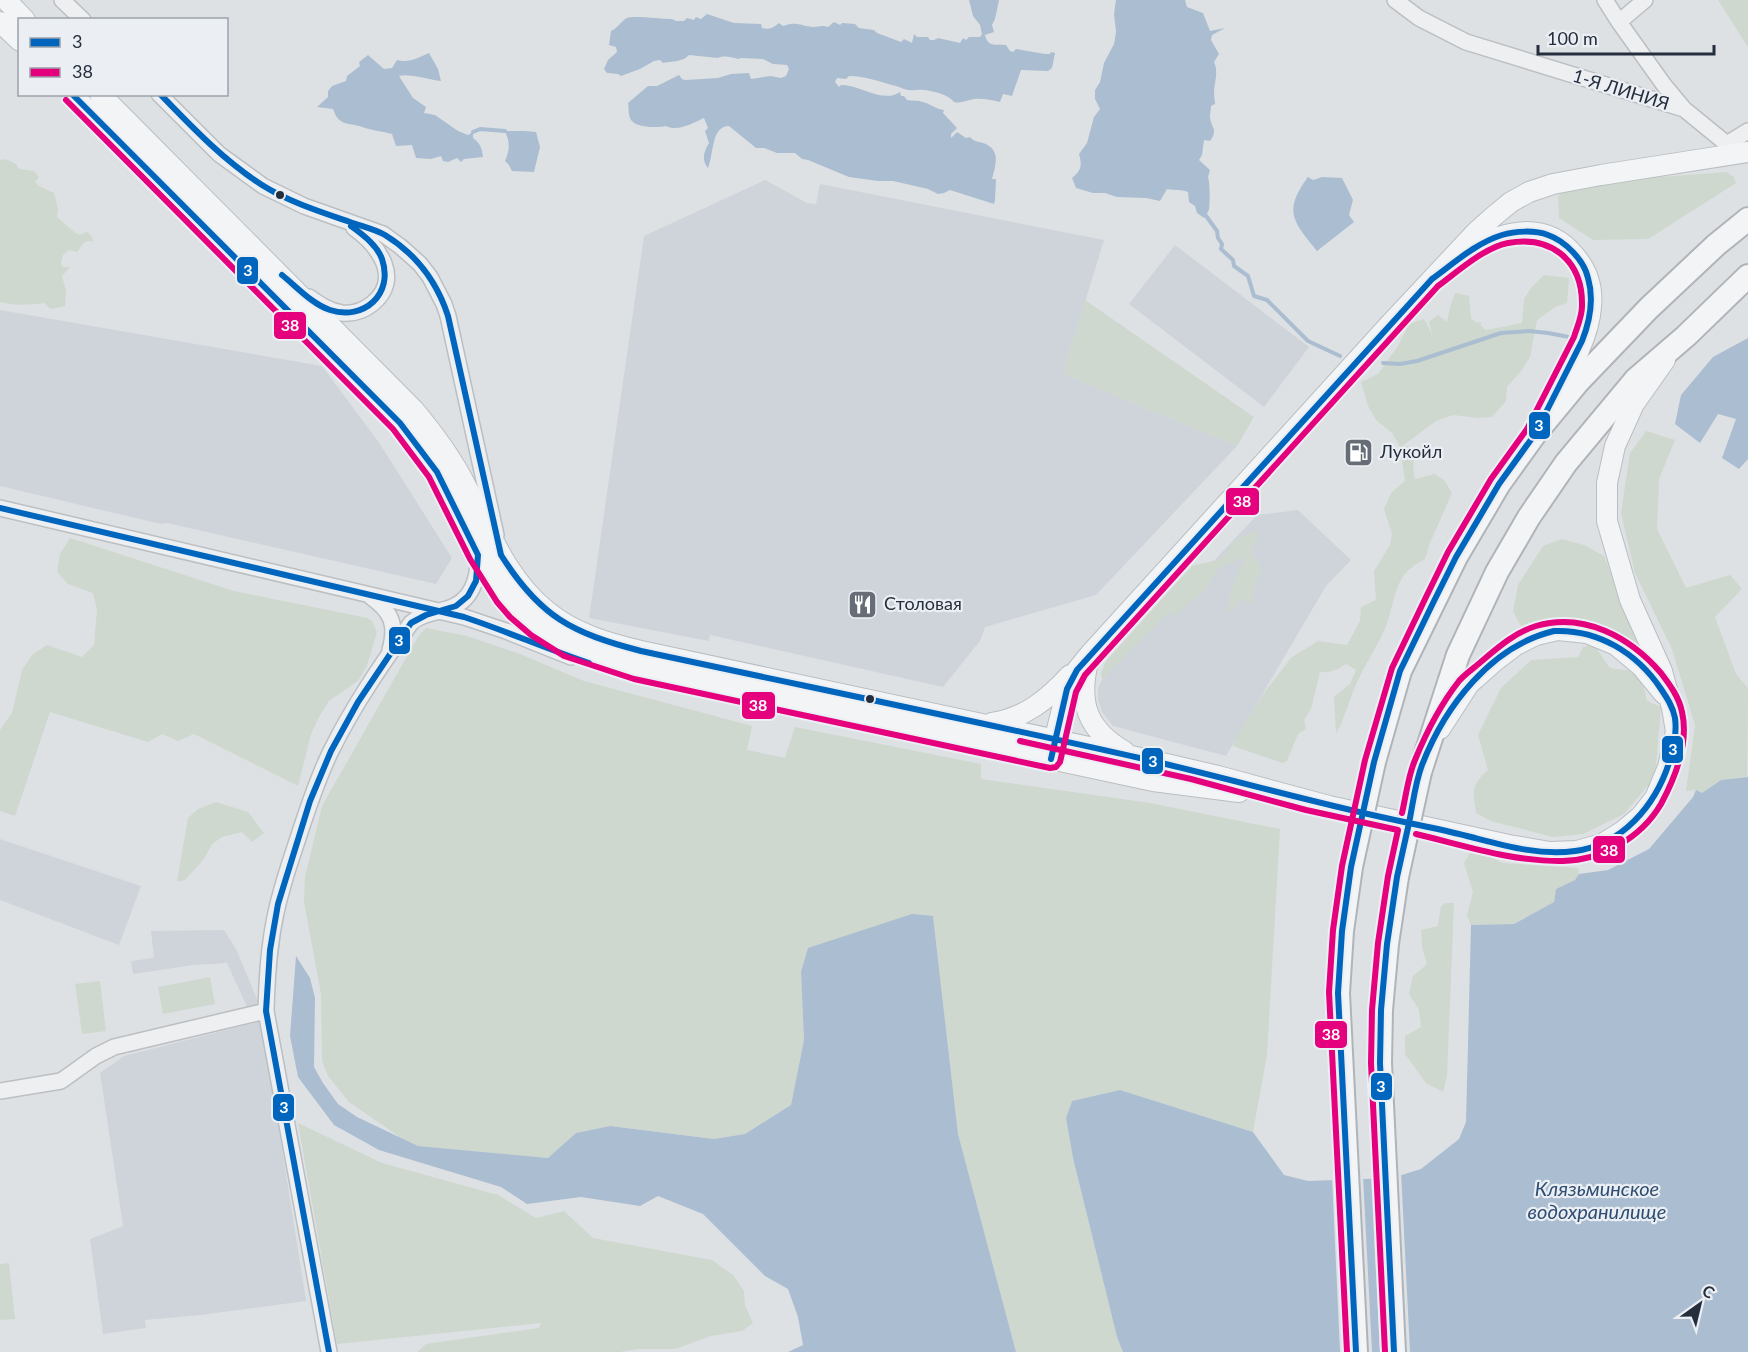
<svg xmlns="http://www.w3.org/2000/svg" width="1748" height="1352" viewBox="0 0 1748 1352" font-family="Lato,sans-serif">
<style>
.built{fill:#cfd4db}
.green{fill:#ced8ce}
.water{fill:#aabdd1}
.pier{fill:#dee1e4}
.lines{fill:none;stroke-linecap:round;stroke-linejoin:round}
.stream{stroke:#aabdd1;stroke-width:4}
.minor-casing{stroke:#bcbfc2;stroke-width:18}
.major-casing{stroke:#babec2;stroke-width:22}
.highway-casing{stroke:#b0b4b9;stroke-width:26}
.minor{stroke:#edeff1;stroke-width:15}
.major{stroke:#f2f4f5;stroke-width:20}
.highway{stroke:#f2f4f5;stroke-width:22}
.highway-bridge-casing{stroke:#b0b4b9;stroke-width:26;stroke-linecap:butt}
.highway-bridge{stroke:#f2f4f5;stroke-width:22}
.bus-1-casing{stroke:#ebeff4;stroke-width:10}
.bus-2-casing{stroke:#ebeff4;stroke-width:10}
.bus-1{stroke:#0065bd;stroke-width:6}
.bus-2{stroke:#e5007d;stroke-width:6}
.bus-dot{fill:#252e3d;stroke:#ebeff4;stroke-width:2}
.labels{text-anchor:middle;stroke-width:4.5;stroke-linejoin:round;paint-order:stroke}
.street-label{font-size:18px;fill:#252e3d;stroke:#ebeff4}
.poi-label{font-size:18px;fill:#252e3d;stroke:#ebeff4;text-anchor:start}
.water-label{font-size:20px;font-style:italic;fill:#2e4d72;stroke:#ebeff4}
.line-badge{stroke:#ebeff4;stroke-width:2}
.badge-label{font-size:16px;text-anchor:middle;font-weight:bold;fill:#fff}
</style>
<rect width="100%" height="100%" fill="#dee1e4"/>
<!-- built -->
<path class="built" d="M765,180L807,203L816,204L820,184L1104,240L1063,374L1237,446L1096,595L985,627L980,641L943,687L710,635L709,641L589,618L644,236Z
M1175,245L1309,347L1264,407L1129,304Z
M0,310L322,366L380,444L452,558L436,584L167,523L161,524L0,486Z
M1298,510L1351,560L1326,586L1226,756L1113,726L1102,712L1098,700V688L1102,680L1257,515Z
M0,839L141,886L119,945L0,900Z
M224,930L237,951L259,1004L247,1007L227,963L194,965L133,974L131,961L154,958L151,931Z
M262,1021L306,1301L201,1315L145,1320L146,1328L103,1334L90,1239L123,1226L100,1073L124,1056Z"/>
<!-- green -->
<path class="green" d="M1718,0H1748V47Z
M6,159L16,164L19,169L34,171L39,177L35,182L39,186L54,193L58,209L57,217L74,232L80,235L87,232L92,237L93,242C84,238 82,246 77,252L69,250L63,255L61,262L62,267H70L62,276L66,291L65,306C55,307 51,313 45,303C27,305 18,306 0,302V160Z
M1727,172L1734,177L1736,183L1648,239L1593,240L1559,218L1558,197L1562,190L1631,179Z
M1544,275L1569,278L1567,303L1557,306L1537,320L1530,357L1522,370L1507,387L1506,401L1492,417L1478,418L1453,415L1436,421L1401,447L1410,446C1415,457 1412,467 1415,479L1434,474L1444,480L1452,493L1430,543L1425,559C1416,564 1406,570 1401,580C1395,590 1391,611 1387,624C1379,643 1368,660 1359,678C1350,696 1346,716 1336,734L1334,697L1350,684L1356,670L1346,664C1337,670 1331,673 1320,672L1311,709L1304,720L1306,729L1298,734L1287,761L1282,763L1233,746L1237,735L1263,694L1291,658L1318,641L1347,645L1360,621L1361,607L1376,600L1374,571L1390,545L1392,534L1384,509L1391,493L1405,481L1400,447L1392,433L1376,420L1368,406L1361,382L1378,374L1398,346L1409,324L1424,319L1432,334L1429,322L1438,315L1447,322L1450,307L1455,293L1469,296L1471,318L1477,323L1481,322V326L1486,330L1522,323L1524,299L1531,288Z
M1085,300L1254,417L1237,446L1063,374Z
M1646,431L1675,440L1659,479L1657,529L1686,588L1730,575L1742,589L1715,617L1736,674L1748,688L1747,777L1721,780L1702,793L1696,790L1686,791L1695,725L1672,649L1635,573L1621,513L1630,453Z
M1261,529L1251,552L1262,569L1254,587L1253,605L1243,599L1227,614L1231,590L1245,557L1220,567L1211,579L1207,588L1176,615L1170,611L1102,680L1101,673L1106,661L1192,566L1222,559L1235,540Z
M70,538L234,591L367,618L372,621L377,632L367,666L358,681L329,701L319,717L311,734L298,786L194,734L178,741L162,734L148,742L50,712L15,816L0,811V730L12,713L22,670L32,655L47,645L82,657L94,645L97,610L93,593L68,584L57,572L60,554Z
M1562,539L1584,545L1604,556L1617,589L1645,650L1584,622L1523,630L1513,611L1518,585L1543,546Z
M426,628L467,636L520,654L584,681L752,726L747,750L785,758L795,727L981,764V779L1150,803L1280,829L1267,1055L1253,1132L1120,1090L1072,1101L1066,1118L1073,1158L1117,1337L1123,1352H1016L958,1134L933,916L801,972L804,1040L791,1105L745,1134L714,1139L610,1126L576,1133L548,1158L418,1146L404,1140L349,1102L328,1076L322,1061L321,994L304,902L305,877L322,806L419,635Z
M1594,645L1610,668L1640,672L1647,701L1661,707L1655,777L1624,814L1583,834L1553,837L1491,821L1476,813C1473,791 1470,786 1488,770L1478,735L1501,688L1531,660L1578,657L1583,647Z
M216,802L248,812L264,833L252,842L242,832L222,837L212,844L204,859L185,880L177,882L188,818L198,809Z
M1473,848L1503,863L1578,868L1579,874L1575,880L1556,889L1554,902L1514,924L1471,925L1467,915L1473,892L1464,863Z
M1446,903H1454L1447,1076L1443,1092L1426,1083L1405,1054V1036L1421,1027L1419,1010L1409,994L1413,976L1427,964L1422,947L1421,930L1438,926L1441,906Z
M210,977L215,1004L163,1014L158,987Z
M100,981L106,1031L82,1034L75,984Z
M298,1123L382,1163L498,1195L536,1218L564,1211L593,1238L712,1260L733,1275L744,1291L745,1305L753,1323L742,1331L711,1336L675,1349H638L620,1352H417L426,1344L539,1328L541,1323L337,1344Z
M9,1263L15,1319L0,1320V1264Z"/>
<!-- water -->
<path class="water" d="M969,0H999L995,19L992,25L994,32L985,35C988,48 996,44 1006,45L1010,51L1013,52L1016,49L1045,54H1050L1051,52L1055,53L1052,68L1048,71L1021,70L1012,96L1003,94L1000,102C991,100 983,98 974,99C967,100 961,104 954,102C948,94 933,91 924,90C919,89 914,91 909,90C905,90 900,87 896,86C880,82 865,76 849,76L846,79L837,78L835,82L839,87L841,85C859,84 883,104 900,92L901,96H904L907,100C912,101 918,100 923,102C931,104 933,108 944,110L943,113L957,128L951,134V138L957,132L966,138L970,137C974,142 977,141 983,143C1001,149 996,164 992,179H996L995,200L994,204L950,190L944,193L938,194L928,189L893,181H878L849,177L808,160L802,159L795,153H777L764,148H756L729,126C711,126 714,154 708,168C701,160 704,151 709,143L705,131L708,128L704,118C693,123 678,132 666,126C656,128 633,128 630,118C628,113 629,107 628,103L648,86H657L679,75L682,79L685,80L718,78L731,74L749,73L751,79L771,76L781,78L786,76L789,69L787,65L773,64L763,59L741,58L738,59C731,57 724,55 718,58L689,55C683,62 672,61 663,63L660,60L654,61L640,69L621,76L618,74L607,73L604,69L608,60L617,52L616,47L609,45L611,31C618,28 620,22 627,18C634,15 662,19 672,19L676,21H684L687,18L694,20L696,17L701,19L707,14L734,23L761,24L762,28C770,30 773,28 779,23L783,26C798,21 799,26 813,27C819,27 821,25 828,27L834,22L840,25L842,23L855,24L859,28L874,30L877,33L901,42L904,39L912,43L914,34L917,37H928L930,40H934L938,38L960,43L963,38L966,40L969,37H980L982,34L980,25L973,16Z
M1116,0H1185L1187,7L1203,13L1210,31L1225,28L1212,35L1211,40L1219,54L1214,62C1219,72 1214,83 1214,93C1214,97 1215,100 1215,104L1211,106C1211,109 1210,113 1210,116C1210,127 1219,129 1210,141L1204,140L1202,155L1199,160L1210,170L1208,177C1210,183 1210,203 1209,209C1209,211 1205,216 1204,218L1197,213L1195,206L1189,202L1188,192C1180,189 1174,191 1167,189L1160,201L1146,198L1117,197L1105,193H1093L1076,188L1072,178C1082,170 1082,165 1079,154L1087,143L1094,117L1100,109L1095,99V90L1100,82L1104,63L1114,44L1116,32L1114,14Z
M429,53L438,69L441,81C430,80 408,73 399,76L413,98L426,107L424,113L435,115L458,131L468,135L473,132V138C480,143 482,148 483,157L464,159L461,162L457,158L448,162L443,161L441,156L431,159L416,158L412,145L396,146L392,134C381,131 369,130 359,126C354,124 346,125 341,121C337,119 335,114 333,109L317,107L328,97V91L332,86L346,81L347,76L360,66L359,62L368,55L384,69L392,68L397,60C410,63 417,58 429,53Z
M505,131H524L536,132L540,147L534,172L512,171L509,165L505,161C510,149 510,143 505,131Z
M1308,177L1313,180L1322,177L1342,178L1353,200L1349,215L1354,222L1317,251C1294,222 1282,212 1308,177Z
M1748,338V459L1739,469L1722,458L1736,419L1718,414L1700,443L1675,424L1681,395L1713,357Z
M1748,777V1352H1123L1117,1337L1073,1158L1066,1118L1072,1101L1120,1090L1253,1132L1284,1175L1308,1181L1392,1178L1421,1169L1459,1139L1466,1122L1471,925L1514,924L1554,902L1556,889L1575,880L1579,874L1608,870L1649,849L1693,797L1696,790L1702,793L1721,780Z
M912,914L933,916L958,1134L1016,1352H788L803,1345L798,1317L788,1289L765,1276L703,1214L658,1196L640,1206L581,1197L527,1204L501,1187L379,1150L334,1125L298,1077L290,1036L296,956L310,978L315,998L314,1067L323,1083L338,1104L357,1117L418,1146L548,1158L576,1133L610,1126L714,1139L745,1134L791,1105L804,1040L801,972L808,948Z"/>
<!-- pier -->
<path class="pier" d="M1401,1172L1410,1352H1380L1371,1176L1392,1175Z
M1363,1176L1372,1352H1340L1332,1177Z"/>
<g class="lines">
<!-- stream -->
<path class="stream" d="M473,132L480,129L505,131
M1204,213L1217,231L1218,238L1222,244L1221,249L1233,260L1234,266L1248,276L1254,296L1267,300L1308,341L1340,356
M1383,363L1400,364L1417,361L1501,333L1529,331L1548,333L1569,337"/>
<defs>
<path id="minor" d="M62,0L83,20
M1395,0L1419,18L1466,42L1684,109
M1605,0L1619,22L1664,85L1684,109L1739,154
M1619,22L1645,0
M159,94L219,154L263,186L304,206L383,234L401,247L420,264L430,277L444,304L448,316L496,535
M1727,144L1748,131
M309,297C319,304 329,311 342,313C352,314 363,311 372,304C403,279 379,246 354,228
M0,508L464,617L506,631L571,657
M371,597C392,612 397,625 390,650
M0,1091L61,1081L96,1056L114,1047L266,1011
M329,1352L266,1011C267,970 270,929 282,889C287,870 294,851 300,832C309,805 318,777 331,751C353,706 382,664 411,623C421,614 434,613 447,609C472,602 479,578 478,555"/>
<path id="major" d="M6,0L25,20
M0,22L20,41
M72,94L400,423C413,439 428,456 438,474C474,537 495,614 567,647C588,657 614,663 636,670L1153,781L1239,792
M100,94L414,410C434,434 452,458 466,486C489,530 507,580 548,612C575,634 608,643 641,651L1145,759L1218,776L1329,806L1509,845L1550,852L1577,851L1602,844L1623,831L1641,816L1655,798L1668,767L1676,731L1672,708L1662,671L1630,600L1607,521V483L1615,446L1634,404L1665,360
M1463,256C1498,231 1544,218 1575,256C1587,270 1593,288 1591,307C1589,341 1564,379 1548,409
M1088,662C1078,702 1087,730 1124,751
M992,723C1025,718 1048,699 1070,675
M1440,729L1469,684L1495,661L1516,645L1536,635L1558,630L1587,633L1616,645L1641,666L1664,694
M1052,750L1067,689L1077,670L1090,654L1390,324L1476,232L1494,216L1511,202L1529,192L1553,184L1601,175L1748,152"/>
<path id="highway" d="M1374,762L1400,671L1456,557L1499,484L1535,434L1578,382L1649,308L1716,245L1748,219
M1420,772L1458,655L1497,572L1529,517L1566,463L1636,379L1686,336L1748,276
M1351,867L1342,931L1338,993L1356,1352
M1394,1352L1380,1063L1381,1010L1387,944L1397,877"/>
</defs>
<!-- minor casing -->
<use href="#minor" class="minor-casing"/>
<!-- major casing -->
<use href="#major" class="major-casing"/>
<!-- highway casing -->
<use href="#highway" class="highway-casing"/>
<!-- minor -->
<use href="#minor" class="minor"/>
<!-- major -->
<use href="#major" class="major"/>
<!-- highway -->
<use href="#highway" class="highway"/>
<defs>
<path id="highway-bridge" d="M1351,867L1374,762
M1397,877L1420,772"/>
</defs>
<!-- highway-bridge casing -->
<use href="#highway-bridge" class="highway-bridge-casing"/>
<!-- highway-bridge -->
<use href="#highway-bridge" class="highway-bridge"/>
<defs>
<path id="bus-1" d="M72,94L400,423L437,472L478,555L476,581L468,596L456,606L426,615L411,623L358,702L331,751L310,801L278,904L270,950L266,1011L329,1352
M160,94C192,127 223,160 262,185C289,202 321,212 350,222C361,226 375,229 385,235C416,254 437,282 448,316L501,555C540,617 572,633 641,651C809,687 976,721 1144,759C1232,779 1320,805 1409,823
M282,275C297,287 312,304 330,310C364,321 394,294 382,259C377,245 363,235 351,226
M0,508L464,617C506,631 547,649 589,663
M1554,631C1598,629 1637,653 1661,689C1667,698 1673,707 1675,718C1677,733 1674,748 1669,763C1655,806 1622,845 1575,851C1538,856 1502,845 1467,836C1448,831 1428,827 1409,823C1413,804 1415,783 1422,765C1445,706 1491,646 1554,631Z
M1051,759L1067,689L1077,670L1432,279C1454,263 1476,243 1502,235C1515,231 1535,230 1548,235C1565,241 1584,260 1588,278C1594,299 1590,321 1582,341L1535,434L1499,484L1456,557L1434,601L1400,671L1374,762L1351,867L1342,931L1338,993L1356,1352
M1394,1352L1380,1063L1381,1010L1387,944L1397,877L1409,823"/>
<path id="bus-2" d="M66,100L393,429L429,477L470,559L497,602L510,617L531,635L564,656L634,679L1050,768L1056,767L1060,762L1076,692L1085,675L1438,286C1457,272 1485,247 1508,243C1552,235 1583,261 1582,306C1582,317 1577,327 1574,337L1527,429L1491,479L1448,552L1426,597L1392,668L1365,760L1342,866L1333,930L1329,992L1347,1352
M1020,741L1191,779L1306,810L1398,830L1388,876L1378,943L1372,1010L1371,1063L1385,1352
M1402,813C1406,796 1408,776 1415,760C1426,733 1441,704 1459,681C1464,675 1470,671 1476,666C1495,650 1513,633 1536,626C1584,612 1630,637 1661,673C1670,685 1679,697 1682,712C1689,742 1675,778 1661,804C1641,838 1602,860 1563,861C1513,862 1463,845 1416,834"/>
</defs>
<!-- bus-1 casing -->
<use href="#bus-1" class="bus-1-casing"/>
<!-- bus-2 casing -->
<use href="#bus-2" class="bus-2-casing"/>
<!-- bus-1 -->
<use href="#bus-1" class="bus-1"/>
<!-- bus-2 -->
<use href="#bus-2" class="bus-2"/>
</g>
<!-- icons -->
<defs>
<symbol id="fuel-square" viewBox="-11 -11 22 22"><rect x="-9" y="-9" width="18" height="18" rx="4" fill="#666d77" stroke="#ebeff4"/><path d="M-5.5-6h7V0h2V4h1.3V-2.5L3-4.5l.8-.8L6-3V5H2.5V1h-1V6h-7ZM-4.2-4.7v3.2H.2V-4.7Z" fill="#fff"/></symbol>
<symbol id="restaurant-square" viewBox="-11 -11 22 22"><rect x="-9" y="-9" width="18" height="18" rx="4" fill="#666d77" stroke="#ebeff4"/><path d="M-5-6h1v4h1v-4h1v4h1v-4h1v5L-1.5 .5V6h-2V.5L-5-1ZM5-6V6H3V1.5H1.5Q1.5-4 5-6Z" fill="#fff"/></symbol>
</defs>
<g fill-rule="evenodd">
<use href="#fuel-square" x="1342" y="436" width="33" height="33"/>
<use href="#restaurant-square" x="846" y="588" width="33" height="33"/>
</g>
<!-- markers -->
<g class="bus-dot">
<circle cx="280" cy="195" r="5"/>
<circle cx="870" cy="699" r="5"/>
</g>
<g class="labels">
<!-- street labels -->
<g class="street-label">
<text transform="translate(1621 90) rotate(17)" y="6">1-Я ЛИНИЯ</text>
</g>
<!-- poi labels -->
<g class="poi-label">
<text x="1380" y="458">Лукойл</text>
<text x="884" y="610">Столовая</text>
</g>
<!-- water labels -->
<g class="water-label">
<text x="1597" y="1196">Клязьминское<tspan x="1597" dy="23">водохранилище</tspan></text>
</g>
</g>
<g class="line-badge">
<rect x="236" y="256" width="23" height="29" rx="6" fill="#0065bd"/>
<rect x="273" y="311" width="34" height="29" rx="6" fill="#e5007d"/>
<rect x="1528" y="411" width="23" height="29" rx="6" fill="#0065bd"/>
<rect x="1225" y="487" width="35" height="29" rx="6" fill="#e5007d"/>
<rect x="388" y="626" width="23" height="29" rx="6" fill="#0065bd"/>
<rect x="741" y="691" width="35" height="29" rx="6" fill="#e5007d"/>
<rect x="1661" y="735" width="23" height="29" rx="6" fill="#0065bd"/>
<rect x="1141" y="747" width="23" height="28" rx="6" fill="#0065bd"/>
<rect x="1592" y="835" width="34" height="29" rx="6" fill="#e5007d"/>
<rect x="1314" y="1020" width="34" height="29" rx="6" fill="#e5007d"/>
<rect x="1370" y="1072" width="23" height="29" rx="6" fill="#0065bd"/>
<rect x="272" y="1093" width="23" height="29" rx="6" fill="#0065bd"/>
</g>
<g class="badge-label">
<text x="248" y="276">3</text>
<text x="290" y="331">38</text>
<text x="1539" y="431">3</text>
<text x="1242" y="507">38</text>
<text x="399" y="646">3</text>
<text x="758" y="711">38</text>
<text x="1673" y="755">3</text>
<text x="1153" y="767">3</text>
<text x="1609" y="856">38</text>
<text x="1331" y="1040">38</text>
<text x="1381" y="1092">3</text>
<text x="284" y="1113">3</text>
</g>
<!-- legend -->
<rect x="18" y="18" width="210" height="78" fill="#ebeff4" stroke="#9ca2ab" stroke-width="1.5"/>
<rect x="30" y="38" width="30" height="9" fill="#0065bd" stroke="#9ca2ab" stroke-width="1.5"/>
<text x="72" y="48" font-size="18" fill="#252e3d">3</text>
<rect x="30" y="68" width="30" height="9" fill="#e5007d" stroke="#9ca2ab" stroke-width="1.5"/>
<text x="72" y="78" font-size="18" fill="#252e3d">38</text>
<!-- north arrow -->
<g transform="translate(1700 1304) rotate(34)" stroke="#ebeff4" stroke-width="4.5" paint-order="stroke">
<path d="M0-4.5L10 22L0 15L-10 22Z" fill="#252e3d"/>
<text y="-9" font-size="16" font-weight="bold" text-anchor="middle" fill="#252e3d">С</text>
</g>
<!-- scale -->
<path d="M1538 45v9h176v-9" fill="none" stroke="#252e3d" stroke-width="3"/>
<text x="1547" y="45" font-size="18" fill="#252e3d" stroke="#ebeff4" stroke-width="4.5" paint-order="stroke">100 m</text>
</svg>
